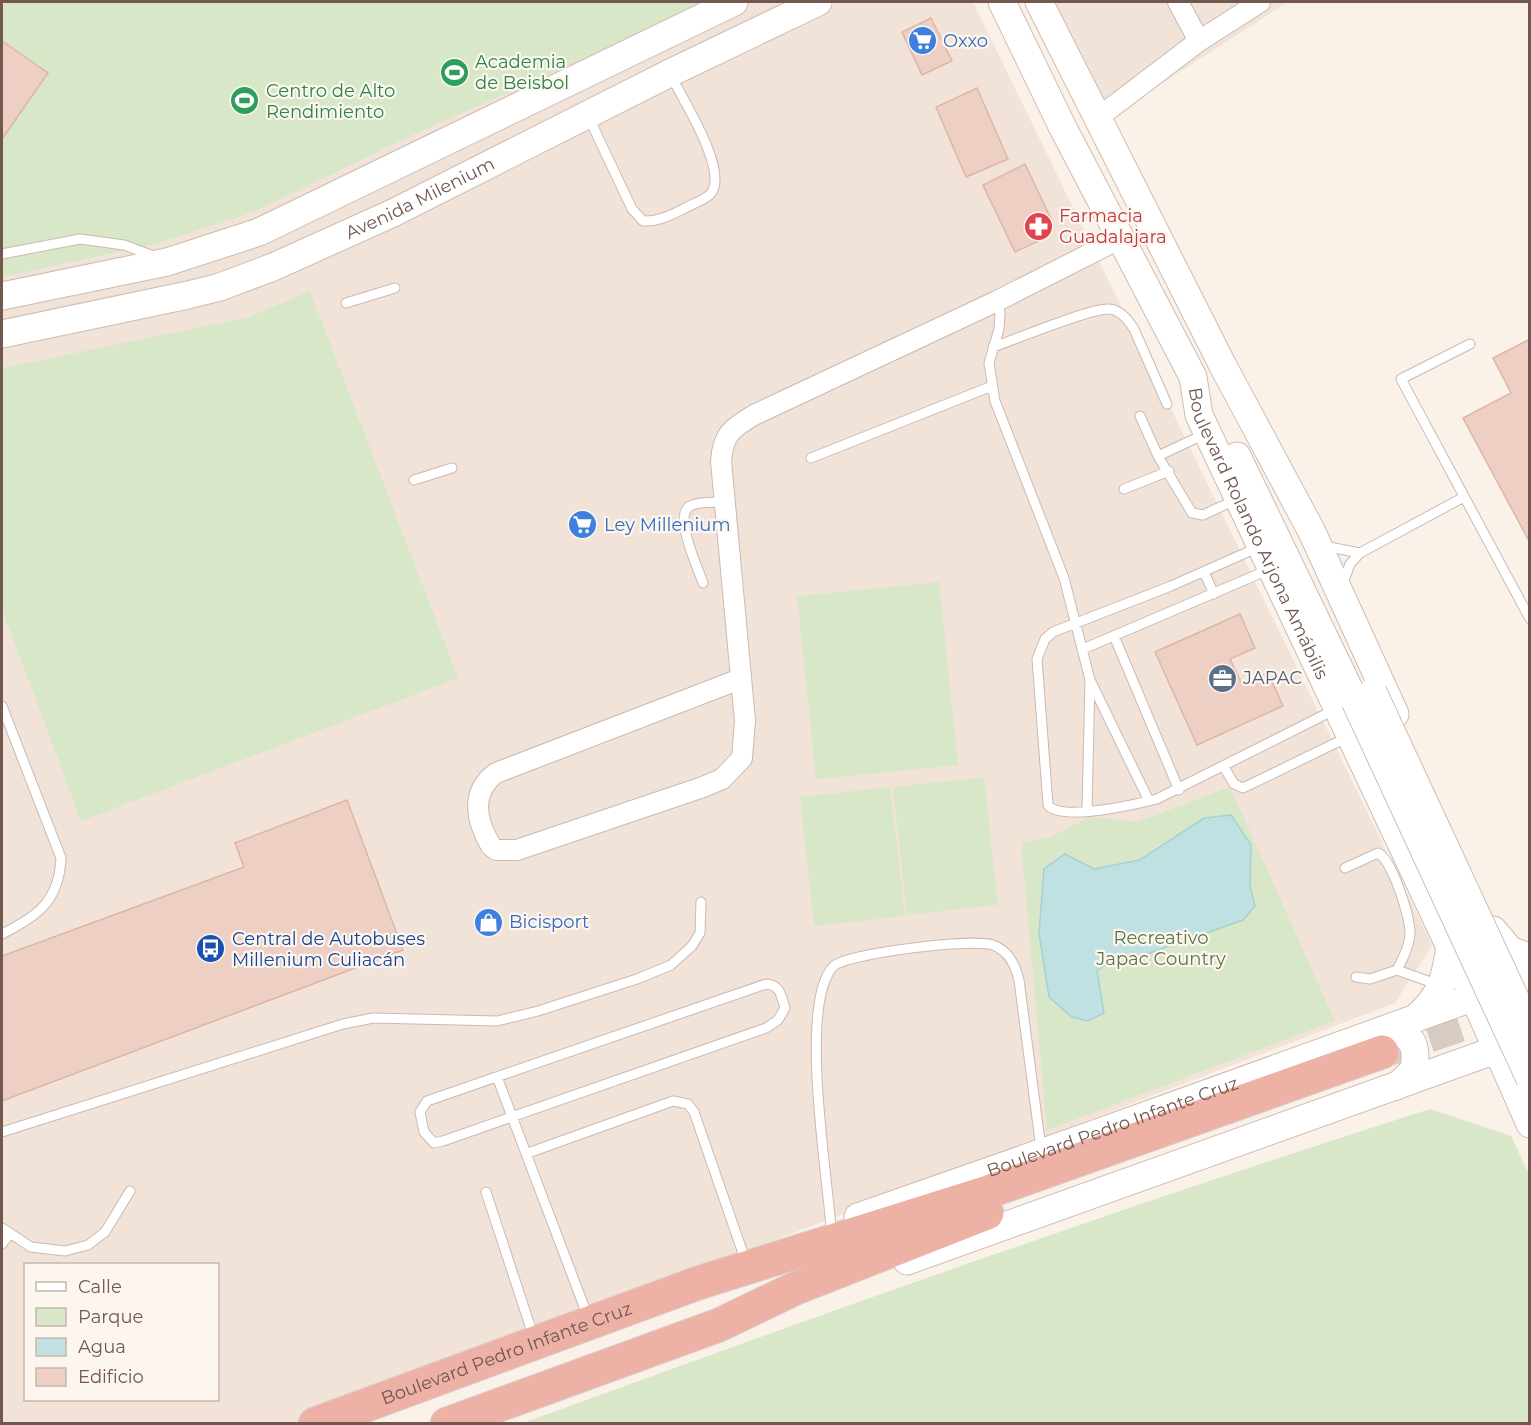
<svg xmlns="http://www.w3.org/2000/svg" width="1531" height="1425" viewBox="0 0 1531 1425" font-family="Montserrat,sans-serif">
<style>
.residential{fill:#f1e3d8;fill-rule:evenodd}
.green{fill:#d8e7c8}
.water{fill:#bfe1e2;stroke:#a6d1d3;stroke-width:1.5}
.building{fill:#edcfc3;stroke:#deb5a5;stroke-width:1.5}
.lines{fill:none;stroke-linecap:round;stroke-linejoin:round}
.highway-tunnel{stroke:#d8ccc2;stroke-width:33;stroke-dasharray:33 16;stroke-linecap:butt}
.lane-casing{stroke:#ccb9b0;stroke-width:11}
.street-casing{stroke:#ccb9b0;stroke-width:22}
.secondary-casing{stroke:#d0bbb0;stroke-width:29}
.highway-casing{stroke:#d8d0ce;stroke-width:35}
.lane{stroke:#fff;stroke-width:9}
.street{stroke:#fff;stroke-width:20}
.secondary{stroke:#fff;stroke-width:27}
.highway{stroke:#eeb1a6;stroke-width:33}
.secondary-bridge-casing{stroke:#d0bbb0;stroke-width:29;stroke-linecap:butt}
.secondary-bridge{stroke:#fff;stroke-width:27}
.labels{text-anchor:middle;stroke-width:4.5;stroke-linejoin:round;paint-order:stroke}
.shop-label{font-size:18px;fill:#366cbe;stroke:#fdf6ef;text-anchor:start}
.leisure-label{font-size:18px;fill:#27864d;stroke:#fdf6ef;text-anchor:start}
.street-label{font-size:18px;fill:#72584f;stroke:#fdf6ef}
.health-label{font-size:18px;fill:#be3a42;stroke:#fdf6ef;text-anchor:start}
.service-label{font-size:18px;fill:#4e5e75;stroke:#fdf6ef;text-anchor:start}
.park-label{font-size:18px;fill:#5b7748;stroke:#fdf6ef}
.transit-label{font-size:18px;fill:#164399;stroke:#fdf6ef;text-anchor:start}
</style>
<rect width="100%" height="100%" fill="#faf2e9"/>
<!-- residential -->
<path class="residential" d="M2,2H973L1432,945L1395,1003L296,1423L2,1424ZM26,1264H218V1400H26Z
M1043,2H1288L1099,124Z"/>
<!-- green -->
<path class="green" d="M2,2H701L581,60L397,142L256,211L156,244L2,277Z
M310,291L458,678L81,821L2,609V368L246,318Z
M939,582L958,765L816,779L797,596Z
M984,777L998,905L907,915L893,787Z
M890,787L905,916L814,926L800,797Z
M1230,787L1335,1021L1047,1130L1021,842L1049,838L1089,817L1137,822Z
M1430,1109L1511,1136L1529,1174V1423H523C824,1313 1125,1206 1430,1109Z"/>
<!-- water -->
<path class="water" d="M1231,815L1251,845L1250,886L1255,906L1243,920L1147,954L1115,957L1097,971L1104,1013L1088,1021L1072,1017L1049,997L1039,933L1044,869L1065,854L1094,869L1140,860L1204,818Z"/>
<!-- building -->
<path class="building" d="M931,18L952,61L922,75L902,32Z
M2,41L48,73L2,139Z
M977,88L1008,159L966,177L936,107Z
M1025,164L1052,221L1045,238L1015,252L983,185Z
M1530,339V543L1463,418L1511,393L1493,358Z
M1240,614L1255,648L1230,659L1242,684L1268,673L1283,706L1197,745L1155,652Z
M347,800L403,950L2,1101V956L244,867L235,843Z"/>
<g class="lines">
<!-- highway-tunnel -->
<path class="highway-tunnel" d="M1382,1052L1511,1008"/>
<defs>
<path id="lane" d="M588,116L632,209L643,221C659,222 673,214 687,207C695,203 710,198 713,190C725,165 682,98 670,74
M2,254L80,239L124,245L156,257
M997,301L1000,313L999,329L989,363L995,401L1064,578L1090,680L1087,810
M346,303L395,288
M1470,344L1401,379L1530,619
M993,347C1017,339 1090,308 1109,309C1121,310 1128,320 1134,329L1167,404
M1140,416L1158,456L1192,513L1203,515L1235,500
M1158,456L1205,434
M811,458L992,386
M414,480L452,468
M1124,489L1169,471
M1324,546L1360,553
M1259,547L1171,586L1053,632L1045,639L1037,659L1048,805C1061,822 1137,804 1157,799L1336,709
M1204,572L1214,594
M703,583C698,568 673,516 690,506C699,501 714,503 724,502
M1343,583L1350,564L1360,553L1464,497
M1114,636L1179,790
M1083,649L1268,570
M1091,682L1149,801
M2,706L61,858C59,901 38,916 2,934
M1224,767L1234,784L1243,788L1348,737
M1345,868L1378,853C1392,859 1411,919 1410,935C1409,947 1403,959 1397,970
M1356,977L1370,979L1397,970L1439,985
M766,984C781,985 781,996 785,1008L778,1020L766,1028L443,1141L434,1143L424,1132L420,1112L427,1101Z
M497,1077L588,1317
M2,1132L343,1024L373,1018L497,1021L538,1011L637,979L671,965L692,946L700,933L701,902
M528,1153L673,1101L688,1104L694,1112L746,1262
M486,1192L534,1338
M831,1226C826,1168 803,1024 827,976C829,972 832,967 835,965C853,953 973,938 993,945C1009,951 1015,965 1019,980L1041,1149
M2,1228L31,1247L65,1251L88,1245L105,1232L130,1191
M2,1244L10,1233"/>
<path id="street" d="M1178,2L1199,41
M1099,117L1199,41L1260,2
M740,679L496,773C470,792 476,821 491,846L496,850H517L703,787L722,779L742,758L745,721L721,461C723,434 732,428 754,415L997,301L1123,237"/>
<g id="secondary">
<path id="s1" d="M1002,2L1062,126L1193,377L1199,415L1476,1002L1530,1124"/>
<path d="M1039,2L1223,366L1312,532L1395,714"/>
<path d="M2,296L167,262L259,232L734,2"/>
<path id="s2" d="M2,334L188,295L220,287L273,267L393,213L670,73L818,2"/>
<path d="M1237,456L1355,701"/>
<path d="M1493,930L1510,950L1530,958"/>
<path d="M1416,1018C1442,994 1445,980 1450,946"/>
<path d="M1384,1031C1412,1032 1418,1043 1414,1070L1397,1086"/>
<path id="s3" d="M858,1217L1075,1141L1530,977"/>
<path d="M907,1261L1515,1043"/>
</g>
<g id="highway">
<path id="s4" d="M315,1424L698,1283L985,1193L1382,1052"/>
<path d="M447,1424L719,1325L796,1288L987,1213"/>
</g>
</defs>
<!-- lane casing -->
<use href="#lane" class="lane-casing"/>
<!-- street casing -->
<use href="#street" class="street-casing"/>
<!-- secondary casing -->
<use href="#secondary" class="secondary-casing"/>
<!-- highway casing -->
<use href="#highway" class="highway-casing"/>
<!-- lane -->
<use href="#lane" class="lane"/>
<!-- street -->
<use href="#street" class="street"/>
<!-- secondary -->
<use href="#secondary" class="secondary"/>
<!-- highway -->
<use href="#highway" class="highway"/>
<defs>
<path id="secondary-bridge" d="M1373,692L1530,1030
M1355,701L1530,1079"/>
</defs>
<!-- secondary-bridge casing -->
<use href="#secondary-bridge" class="secondary-bridge-casing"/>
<!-- secondary-bridge -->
<use href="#secondary-bridge" class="secondary-bridge"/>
</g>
<!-- icons -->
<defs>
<symbol id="supermarket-disc" viewBox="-11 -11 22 22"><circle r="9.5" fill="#3f7fe0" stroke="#fdf6ef"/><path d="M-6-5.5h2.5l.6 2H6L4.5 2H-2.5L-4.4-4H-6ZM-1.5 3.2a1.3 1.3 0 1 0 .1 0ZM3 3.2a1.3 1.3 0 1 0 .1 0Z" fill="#fff"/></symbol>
<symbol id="stadium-disc" viewBox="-11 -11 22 22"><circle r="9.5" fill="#2e9e5b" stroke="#fdf6ef"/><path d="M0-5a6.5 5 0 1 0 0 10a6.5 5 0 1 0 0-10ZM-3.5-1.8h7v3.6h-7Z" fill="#fff"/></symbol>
<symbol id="pharmacy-disc" viewBox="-11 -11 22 22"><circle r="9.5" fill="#e0444e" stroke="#fdf6ef"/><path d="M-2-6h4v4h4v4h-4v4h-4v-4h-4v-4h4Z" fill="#fff"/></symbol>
<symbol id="office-disc" viewBox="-11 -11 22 22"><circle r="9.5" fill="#5c6f8a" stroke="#fdf6ef"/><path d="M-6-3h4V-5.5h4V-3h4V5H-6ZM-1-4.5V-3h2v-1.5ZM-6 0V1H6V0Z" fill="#fff"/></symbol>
<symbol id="shop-disc" viewBox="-11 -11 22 22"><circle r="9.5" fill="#3f7fe0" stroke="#fdf6ef"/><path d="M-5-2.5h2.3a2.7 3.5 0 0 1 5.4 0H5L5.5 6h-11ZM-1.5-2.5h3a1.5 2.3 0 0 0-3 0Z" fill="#fff"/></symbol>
<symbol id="bus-disc" viewBox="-11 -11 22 22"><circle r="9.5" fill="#1a4fb4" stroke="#fdf6ef"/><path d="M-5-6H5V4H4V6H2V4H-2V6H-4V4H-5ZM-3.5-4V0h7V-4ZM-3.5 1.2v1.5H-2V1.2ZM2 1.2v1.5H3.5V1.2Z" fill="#fff"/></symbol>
</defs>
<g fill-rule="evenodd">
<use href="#supermarket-disc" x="906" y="24" width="33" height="33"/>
<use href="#stadium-disc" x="438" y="56" width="33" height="33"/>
<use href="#stadium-disc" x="228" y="84" width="33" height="33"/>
<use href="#pharmacy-disc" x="1022" y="210" width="33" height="33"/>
<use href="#supermarket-disc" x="566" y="508" width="33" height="33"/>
<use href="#office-disc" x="1206" y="662" width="33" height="33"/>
<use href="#shop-disc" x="472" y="906" width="33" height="33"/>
<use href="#bus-disc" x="194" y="932" width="33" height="33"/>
</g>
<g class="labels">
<!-- shop labels -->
<g class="shop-label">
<text x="943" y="47">Oxxo</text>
<text x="604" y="531">Ley Millenium</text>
<text x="509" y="928">Bicisport</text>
</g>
<!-- leisure labels -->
<g class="leisure-label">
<text x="475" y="68">Academia<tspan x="475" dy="21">de Beisbol</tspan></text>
<text x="266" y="97">Centro de Alto<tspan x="266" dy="21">Rendimiento</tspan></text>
</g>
<!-- street labels -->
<g class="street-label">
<text dy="6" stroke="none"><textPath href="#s2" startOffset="442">Avenida Milenium</textPath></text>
<text dy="6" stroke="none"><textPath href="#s1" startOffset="591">Boulevard Rolando Arjona Amábilis</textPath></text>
<text dy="6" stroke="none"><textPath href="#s3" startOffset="270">Boulevard Pedro Infante Cruz</textPath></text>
<text dy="6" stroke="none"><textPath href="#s4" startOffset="204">Boulevard Pedro Infante Cruz</textPath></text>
</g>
<!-- health labels -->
<g class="health-label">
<text x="1059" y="222">Farmacia<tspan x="1059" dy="21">Guadalajara</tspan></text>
</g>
<!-- service labels -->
<g class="service-label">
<text x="1243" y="684">JAPAC</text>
</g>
<!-- park labels -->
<g class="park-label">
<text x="1161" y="944">Recreativo<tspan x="1161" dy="21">Japac Country</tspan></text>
</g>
<!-- transit labels -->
<g class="transit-label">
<text x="232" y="945">Central de Autobuses<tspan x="232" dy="21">Millenium Culiacán</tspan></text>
</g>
</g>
<!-- border -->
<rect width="1531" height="1425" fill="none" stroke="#72584f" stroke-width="6"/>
<!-- legend -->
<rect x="24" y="1263" width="195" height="138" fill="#fdf6ef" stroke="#c5b7af" stroke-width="1.5"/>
<rect x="36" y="1282" width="30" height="9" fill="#ffffff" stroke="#c5b7af" stroke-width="1.5"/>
<text x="78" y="1293" font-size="18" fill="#72584f">Calle</text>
<rect x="36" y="1308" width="30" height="18" fill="#d8e7c8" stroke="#c5b7af" stroke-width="1.5"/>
<text x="78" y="1323" font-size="18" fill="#72584f">Parque</text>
<rect x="36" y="1338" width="30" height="18" fill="#bfe1e2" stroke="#c5b7af" stroke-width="1.5"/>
<text x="78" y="1353" font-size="18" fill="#72584f">Agua</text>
<rect x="36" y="1368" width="30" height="18" fill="#edcfc3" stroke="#c5b7af" stroke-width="1.5"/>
<text x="78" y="1383" font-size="18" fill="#72584f">Edificio</text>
</svg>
